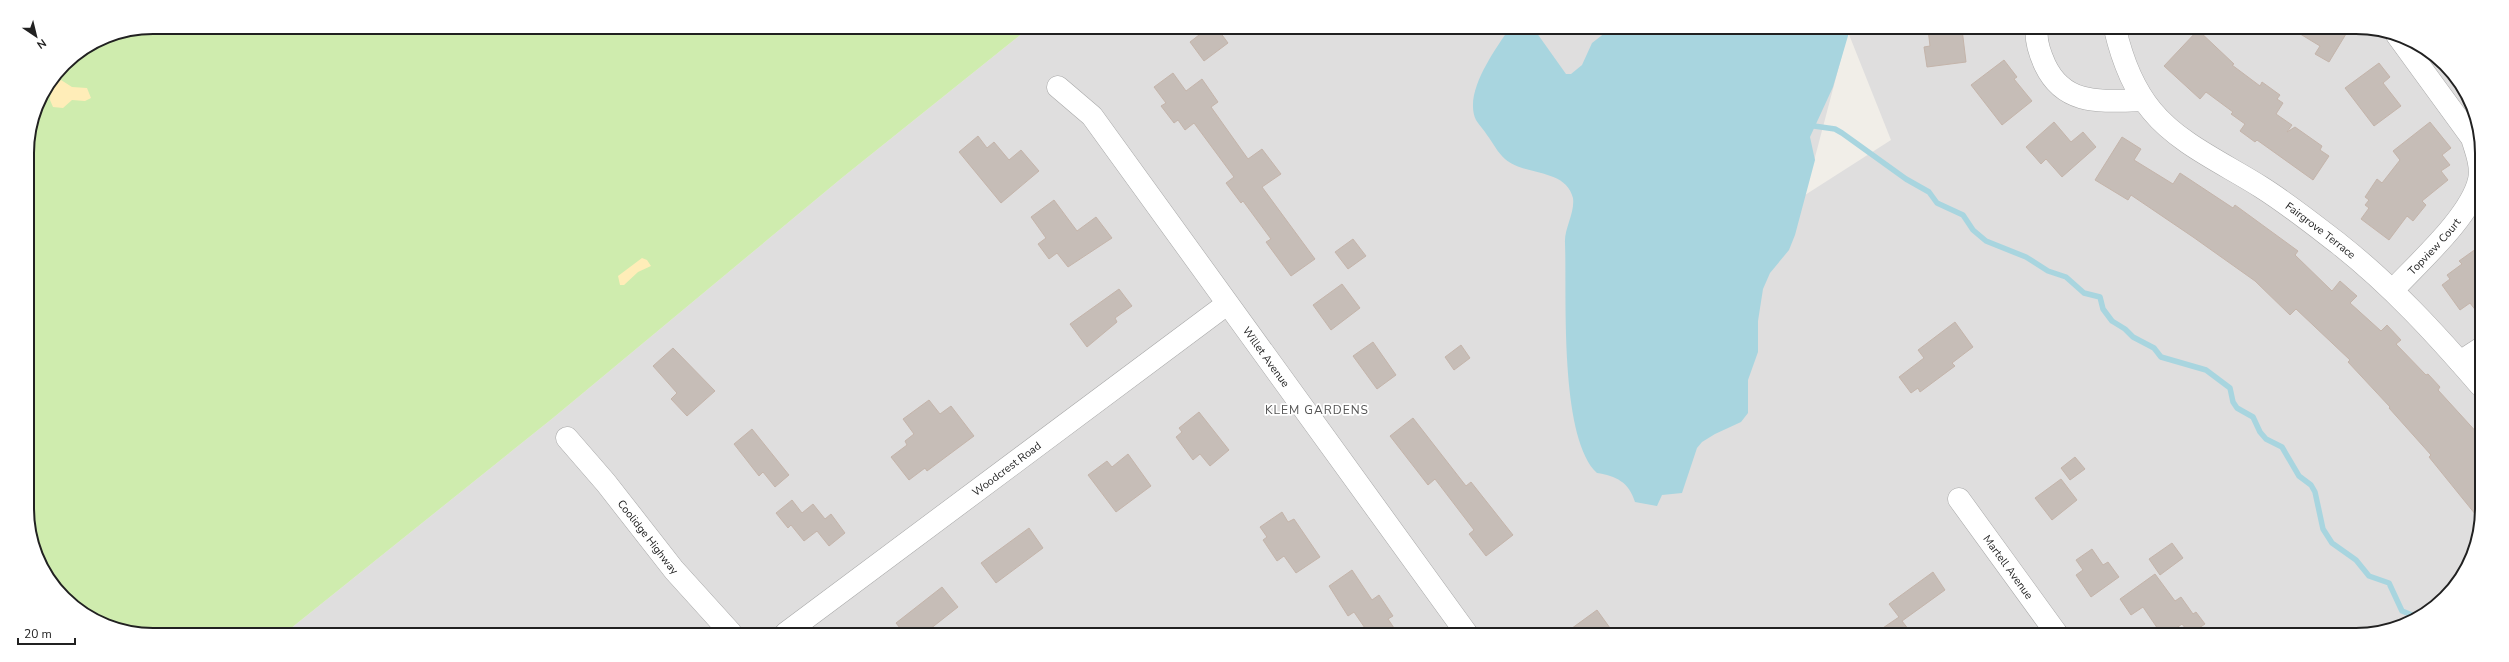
<svg xmlns="http://www.w3.org/2000/svg" width="2509" height="662" viewBox="0 0 2509 662" font-family="'Nunito Sans',sans-serif">
<style>
.residential{fill:#dfdede;fill-rule:evenodd}
.grass{fill:#cfecae}
.sand{fill:#ffedb8}
.water{fill:#a8d5df}
.lines{fill:none;stroke-linecap:round;stroke-linejoin:round}
.stream{stroke:#a8d5df;stroke-width:5.5}
.building{fill:#c6bdb7;stroke:#c4b4aa}
.minor-casing{stroke:#a8a8a8;stroke-width:23}
.minor{stroke:#fff;stroke-width:22}
.labels{text-anchor:middle;stroke-width:3.5;stroke-linejoin:round;paint-order:stroke}
.street-label{font-size:11px;fill:#212121;stroke:#fff}
.neighbourhood-label{font-size:12px;letter-spacing:1px;fill:#545454;stroke:#fff}
.rim{fill:none;stroke:#212121;stroke-width:2}
</style>
<rect width="100%" height="100%" fill="#f1eee8"/>
<!-- residential -->
<path class="residential" d="M1029,28L2381,29L2419,44L2445,64L2469,97L2480,128V534L2465,572L2439,604L2404,626L2364,635L285,633L553,418L843,177ZM1848,32L1891,140L1805,195Z"/>
<!-- grass -->
<path class="grass" d="M153,27L1029,28L843,177L553,418L285,633H128L90,618L64,598L44,572L29,534L27,145L40,97L64,64L105,36Z"/>
<!-- sand -->
<path class="sand" d="M61,80L72,87L87,88L91,98L85,101L72,100L63,108L53,107L50,100L51,86Z
M642,258L647,260L651,266L638,272L624,285H620L618,276Z"/>
<!-- water -->
<path class="water" d="M1509,29H1534L1566,74H1571L1582,65L1592,43L1610,29H1850L1833,87L1810,137L1815,160L1795,235L1789,250L1770,273L1763,289L1758,321V352L1748,380V413L1741,422L1715,434L1702,442L1697,448L1682,493L1662,495L1657,506L1635,502C1629,482 1616,476 1597,473C1559,437 1567,296 1565,243C1564,229 1575,213 1573,198C1566,168 1524,176 1505,159C1498,153 1493,143 1487,135C1484,130 1479,125 1476,120C1463,93 1495,50 1509,29Z"/>
<g class="lines">
<!-- stream -->
<path class="stream" d="M1814,126L1835,129L1842,133L1906,179L1929,192L1937,203L1963,215L1973,230L1986,241L2026,257L2048,271L2066,277L2084,293L2100,297L2103,309L2112,321L2125,329L2133,337L2154,348L2161,357L2206,370L2230,388L2233,402L2237,408L2253,417L2260,432L2266,439L2282,447L2299,476L2311,485L2315,492L2323,529L2332,543L2356,560L2369,576L2389,583L2402,611L2417,617"/>
</g>
<!-- building -->
<path class="building" d="M1208,28H1217L1228,43L1204,61L1190,42Z
M1928,29H1962L1966,62L1927,67L1924,47L1930,46Z
M2292,29H2349L2329,62L2315,54L2320,46Z
M2198,30L2234,64L2232,65L2260,86L2262,82L2280,95L2277,99L2283,103L2276,114L2292,125L2287,132L2295,127L2322,146L2320,150L2329,156L2313,180L2257,140L2255,142L2240,131L2245,124L2231,114L2233,112L2206,92L2200,99L2164,66Z
M2004,60L2017,77L2014,79L2032,101L2002,125L1971,85Z
M2379,63L2390,77L2383,83L2401,106L2374,126L2345,88Z
M1173,73L1186,91L1202,79L1218,102L1211,107L1248,159L1262,149L1281,174L1262,187L1315,259L1291,276L1266,242L1271,239L1243,201L1241,203L1226,183L1234,177L1194,123L1185,130L1178,120L1174,123L1161,106L1166,103L1154,87Z
M2054,122L2071,142L2083,132L2096,147L2062,177L2046,159L2041,164L2026,147Z
M2430,122L2451,148L2442,155L2450,165L2441,171L2448,180L2422,201L2426,205L2413,221L2407,216L2389,240L2361,219L2369,208L2365,205L2369,200L2365,197L2377,179L2382,183L2400,160L2393,151Z
M978,136L987,148L994,142L1009,160L1021,150L1039,171L1001,203L959,152Z
M2122,137L2141,149L2134,160L2173,184L2180,173L2233,208L2235,205L2298,251L2295,255L2332,291L2340,281L2357,296L2350,303L2381,331L2387,325L2401,340L2396,344L2426,375L2428,374L2440,387L2438,390L2480,436V520L2429,457L2431,455L2389,408L2390,407L2348,362L2350,360L2296,309L2290,315L2255,281L2193,237L2131,195L2128,200L2095,180Z
M1054,200L1077,231L1096,217L1112,238L1068,267L1057,253L1049,259L1038,244L1046,238L1031,217Z
M1353,239L1366,256L1348,269L1335,252Z
M2480,246V316L2470,303L2460,310L2442,285L2450,279L2447,275L2462,264L2459,261Z
M1342,284L1360,308L1331,330L1313,305Z
M1119,289L1132,306L1115,318L1117,322L1087,347L1070,324Z
M1955,322L1973,347L1952,363L1955,366L1920,392L1918,388L1911,393L1899,377L1924,358L1918,350Z
M1373,342L1396,375L1377,389L1353,356Z
M1461,345L1470,358L1454,370L1445,357Z
M673,348L715,391L687,416L671,399L677,393L653,366Z
M929,400L940,414L951,406L974,436L927,471L925,468L909,480L891,457L907,445L905,441L914,434L903,419Z
M1199,412L1229,450L1210,466L1200,454L1193,460L1176,437L1182,432L1179,428Z
M1413,418L1466,486L1471,482L1513,535L1486,556L1469,534L1474,530L1435,479L1428,485L1390,436Z
M752,429L789,475L775,487L763,472L759,476L734,444Z
M1128,454L1151,486L1116,512L1088,475L1107,461L1112,467Z
M2075,457L2085,469L2070,480L2061,468Z
M2061,479L2077,500L2052,520L2035,498Z
M792,500L802,513L813,504L825,519L831,514L845,533L829,546L817,531L804,541L791,525L788,528L776,513Z
M1282,512L1288,522L1294,519L1320,557L1296,573L1284,556L1277,561L1263,540L1267,537L1260,527Z
M1029,528L1043,548L996,583L981,563Z
M2172,543L2183,558L2160,575L2149,559Z
M2092,549L2103,565L2108,562L2119,577L2091,597L2076,575L2083,570L2076,560Z
M1352,570L1372,600L1379,595L1393,616L1388,619L1398,634H1369L1354,612L1348,616L1329,586Z
M1933,572L1945,590L1902,621L1912,634H1874L1899,617L1889,604Z
M2155,574L2175,601L2181,597L2193,614L2196,612L2205,624L2190,634L2182,624L2167,635H2162L2143,607L2131,615L2120,599Z
M942,587L958,607L925,633H904L896,623Z
M1597,610L1610,628L1601,634H1564Z"/>
<g class="lines">
<defs>
<g id="minor">
<path d="M2037,29C2035,41 2040,54 2045,65C2065,107 2103,101 2143,100"/>
<path id="s1" d="M2115,29C2122,59 2132,87 2152,111C2179,144 2225,164 2261,187C2288,204 2313,224 2339,244C2391,285 2436,334 2480,385"/>
<path id="s2" d="M1058,87L1092,116L1467,634"/>
<path id="s3" d="M2393,290C2419,262 2471,216 2479,180C2482,166 2476,151 2472,138L2397,35"/>
<path d="M2460,362L2480,349"/>
<path id="s4" d="M567,438L606,483L674,570L731,633"/>
<path id="s5" d="M1959,499L2057,634"/>
<path id="s6" d="M786,633L1227,304"/>
</g>
</defs>
<!-- minor casing -->
<use href="#minor" class="minor-casing"/>
<!-- minor -->
<use href="#minor" class="minor"/>
</g>
<g class="labels">
<!-- street labels -->
<g class="street-label">
<text dy="4" stroke="none"><textPath href="#s1" startOffset="298">Fairgrove Terrace</textPath></text>
<text dy="4" stroke="none"><textPath href="#s3" startOffset="60">Topview Court</textPath></text>
<text dy="4" stroke="none"><textPath href="#s2" startOffset="342">Willet Avenue</textPath></text>
<text dy="4" stroke="none"><textPath href="#s6" startOffset="275">Woodcrest Road</textPath></text>
<text dy="4" stroke="none"><textPath href="#s4" startOffset="128">Coolidge Highway</textPath></text>
<text dy="4" stroke="none"><textPath href="#s5" startOffset="84">Martell Avenue</textPath></text>
</g>
<!-- neighbourhood labels -->
<g class="neighbourhood-label">
<text x="1317" y="414">KLEM GARDENS</text>
</g>
</g>
<!-- crop -->
<path d="M0 0H2509V662H0ZM153 34H2356A119 119 0 0 1 2475 153V509A119 119 0 0 1 2356 628H153A119 119 0 0 1 34 509V153A119 119 0 0 1 153 34Z" fill="#fff" fill-rule="evenodd"/>
<path class="rim" d="M153 34H2356A119 119 0 0 1 2475 153V509A119 119 0 0 1 2356 628H153A119 119 0 0 1 34 509V153A119 119 0 0 1 153 34Z"/>
<!-- north arrow -->
<g transform="translate(36 36) rotate(145)" stroke="#ffffff" stroke-width="3" paint-order="stroke">
<path d="M0-3L7 15L0 10L-7 15Z" fill="#212121"/>
<text y="-6" font-size="11" font-weight="bold" text-anchor="middle" fill="#212121">N</text>
</g>
<!-- scale -->
<path d="M18 638v6h57v-6" fill="none" stroke="#212121" stroke-width="2"/>
<text x="24" y="638" font-size="12" fill="#212121" stroke="#ffffff" stroke-width="3" paint-order="stroke">20 m</text>
</svg>
